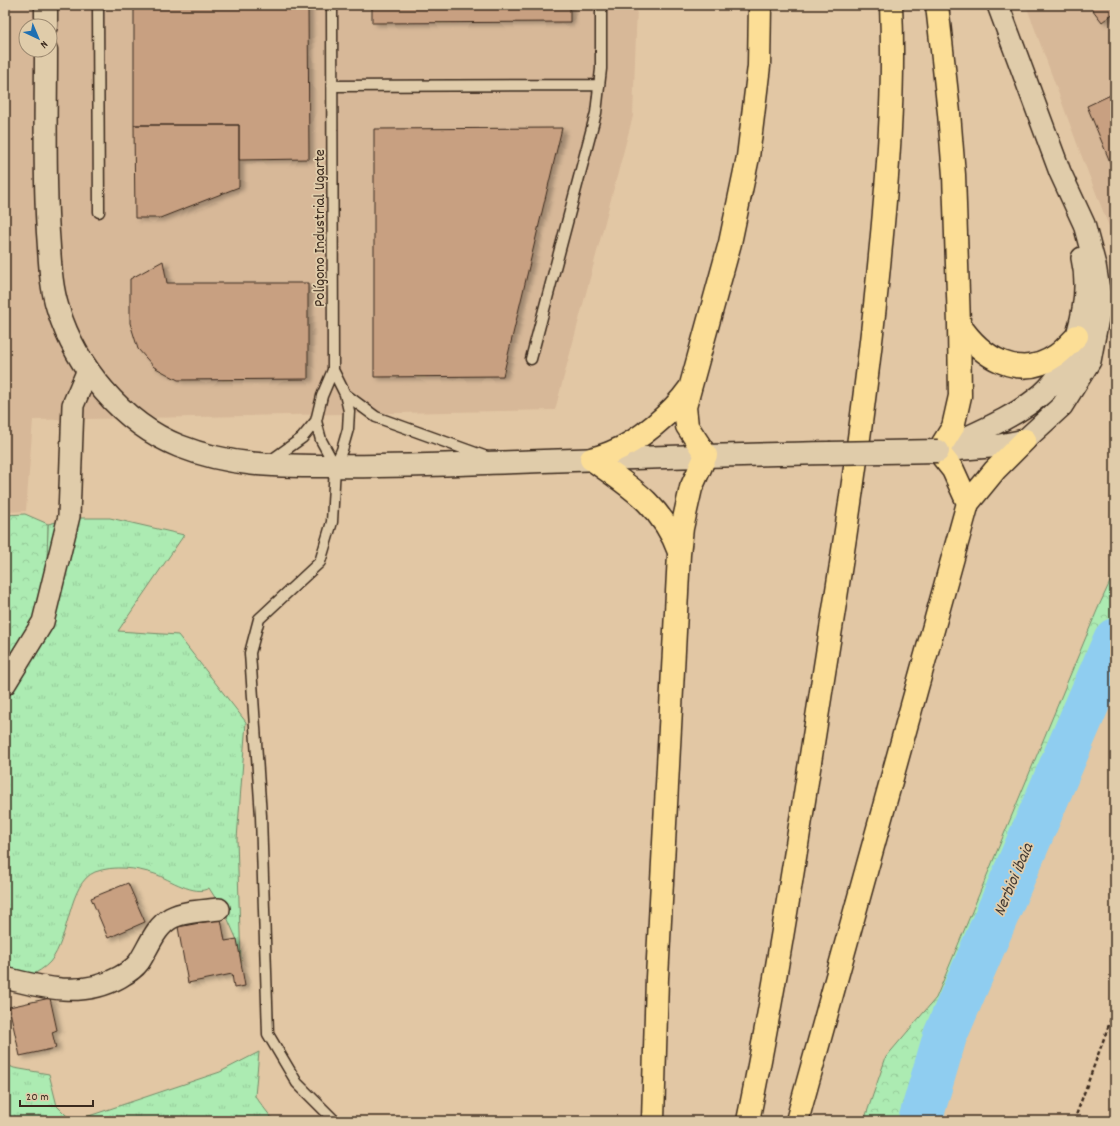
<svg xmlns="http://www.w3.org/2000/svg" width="1120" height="1126" viewBox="0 0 1120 1126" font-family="Dekko,sans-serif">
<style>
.built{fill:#d7b898;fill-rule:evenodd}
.grass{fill:url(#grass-tufts);stroke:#748a68}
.forest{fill:url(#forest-crowns);stroke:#748a68}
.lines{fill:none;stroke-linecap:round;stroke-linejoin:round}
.river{stroke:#8fcdf0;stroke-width:44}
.building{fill:#c8a081;stroke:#3b2a1e;filter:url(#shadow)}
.service-casing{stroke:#3b2a1e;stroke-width:13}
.minor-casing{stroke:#3b2a1e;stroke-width:24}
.tertiary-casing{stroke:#3b2a1e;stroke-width:25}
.primary-casing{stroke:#3b2a1e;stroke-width:25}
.path{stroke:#3b2a1e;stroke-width:2.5;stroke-dasharray:4 3;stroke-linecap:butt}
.service{stroke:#e0ccaa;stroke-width:10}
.minor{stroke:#e0ccaa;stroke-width:21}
.tertiary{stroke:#e0ccaa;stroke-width:22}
.primary{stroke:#fcde96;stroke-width:22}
.tertiary-bridge-casing{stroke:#3b2a1e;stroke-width:25;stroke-linecap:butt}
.tertiary-bridge{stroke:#e0ccaa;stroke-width:22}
.labels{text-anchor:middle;stroke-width:3.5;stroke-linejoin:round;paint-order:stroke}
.street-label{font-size:16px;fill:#3b2a1e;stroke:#e0ccaa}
.water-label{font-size:17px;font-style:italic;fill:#433a33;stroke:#e0ccaa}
</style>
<defs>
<pattern id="grass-tufts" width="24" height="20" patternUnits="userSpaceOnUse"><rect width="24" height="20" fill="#acebb2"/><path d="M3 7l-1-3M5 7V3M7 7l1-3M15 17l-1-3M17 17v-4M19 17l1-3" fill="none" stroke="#95ca99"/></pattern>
<pattern id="forest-crowns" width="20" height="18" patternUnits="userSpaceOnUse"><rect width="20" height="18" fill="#acebb2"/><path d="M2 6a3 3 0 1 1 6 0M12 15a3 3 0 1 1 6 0" fill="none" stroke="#95ca99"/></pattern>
<filter id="shadow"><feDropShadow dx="4.5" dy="2.5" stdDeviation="2" flood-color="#0004"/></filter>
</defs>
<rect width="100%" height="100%" fill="#e2c7a4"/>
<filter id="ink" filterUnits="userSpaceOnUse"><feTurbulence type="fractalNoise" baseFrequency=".025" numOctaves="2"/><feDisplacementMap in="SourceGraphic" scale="8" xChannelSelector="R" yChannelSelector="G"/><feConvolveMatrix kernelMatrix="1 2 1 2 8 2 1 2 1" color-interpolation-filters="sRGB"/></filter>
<g filter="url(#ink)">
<!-- built -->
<path class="built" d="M5,5H637L633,116L555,410L33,420L26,511L5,512ZM26,26H50V50H26Z
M1026,5H1115V242L1082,157Z"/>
<!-- grass -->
<path class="grass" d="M73,518H110L184,535L118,631L178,635L246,722L237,839L241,964L237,940L226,915L209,888C195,897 169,879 155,874C136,868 114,865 95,872C68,883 70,938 50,962C39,974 20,980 5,987V677L46,596L48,524Z
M259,1052L255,1096L274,1121H74L220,1072Z
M5,1064L14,1068L49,1074L57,1106L72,1121H5Z"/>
<!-- forest -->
<path class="forest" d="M25,514L48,524L46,596L5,677V515Z
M1115,571V666L928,1121H864L886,1057L936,998L1098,608Z"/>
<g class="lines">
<!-- river -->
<path class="river" d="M920,1121L945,1036L1115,640"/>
</g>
<!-- building -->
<path class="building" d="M134,5H308L309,159L239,160V125H134Z
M372,5H570V22L372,23Z
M1089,5H1115V12L1102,22Z
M1115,93V174L1087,106Z
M134,125H239V187L160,218H135Z
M562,128L503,376L374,377V129Z
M163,261L167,283H308V379L178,380L154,367L138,349L130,323V279Z
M128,883L145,922L108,938L91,898Z
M221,919L225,941L237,939L245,986L234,988L232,974L188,983L178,927Z
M50,998L57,1030L52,1032L56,1048L20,1056L9,1007Z"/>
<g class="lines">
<defs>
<path id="service" d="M98,5L99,212
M332,86L599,85
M531,359L596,113L601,69V5
M333,370L345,394L349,411L348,429L342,450L335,466L332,522L320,562L259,619L250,653L261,816L268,1034L297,1083L335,1121
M345,394L376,417L487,457
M316,421L321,440L335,466
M270,461L302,438L316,421L322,396L333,370L332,5"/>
<path id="minor" d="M948,446C980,431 1015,417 1042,394C1075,365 1092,300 1082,258
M938,451L990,447L1025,440L1062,406L1090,361L1101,302L1095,265L1084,224L1060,172L998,5
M5,684L43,622L69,516L73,405L88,370
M5,978C44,988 83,998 120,977C127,973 134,969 139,962C149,947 155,927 171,918C184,911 204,911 219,909"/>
<path id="tertiary" d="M46,26V5
M46,50C46,111 44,172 48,233C50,258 50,284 58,309C76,367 122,423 179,446C230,466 273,466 326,466C379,467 433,465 486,463C601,459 715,455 829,453"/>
<path id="primary" d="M937,5L949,113L954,175L959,324L960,396L953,427L938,451L953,470L968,503
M959,324C981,357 1019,382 1057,355C1064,350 1071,342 1077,336
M591,459C628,485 663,506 679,552
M591,459C598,457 606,455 612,452C638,442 673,412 689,389
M653,1121L657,978L679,554L682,528L691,488L706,455L687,426L685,407L730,243L748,157L759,66L760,5
M748,1121C781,960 804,797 830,635C849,516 866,397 878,276C887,186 895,96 891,5
M797,1121L968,503L995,470L1025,440"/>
</defs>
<!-- service casing -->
<use href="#service" class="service-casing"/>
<!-- minor casing -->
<use href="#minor" class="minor-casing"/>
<!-- tertiary casing -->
<use href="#tertiary" class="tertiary-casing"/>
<!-- primary casing -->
<use href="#primary" class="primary-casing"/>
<!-- path -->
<path class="path" d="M1074,1121L1115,1008"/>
<!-- service -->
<use href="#service" class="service"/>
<!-- minor -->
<use href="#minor" class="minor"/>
<!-- tertiary -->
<use href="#tertiary" class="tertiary"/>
<!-- primary -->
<use href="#primary" class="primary"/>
<defs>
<path id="tertiary-bridge" d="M829,453L938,451"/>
</defs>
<!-- tertiary-bridge casing -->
<use href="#tertiary-bridge" class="tertiary-bridge-casing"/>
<!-- tertiary-bridge -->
<use href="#tertiary-bridge" class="tertiary-bridge"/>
</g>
</g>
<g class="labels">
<!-- street labels -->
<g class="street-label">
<text transform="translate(318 228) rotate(-90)" y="6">Polígono Industrial Ugarte</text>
</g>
<!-- water labels -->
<g class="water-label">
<text transform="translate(1012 879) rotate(-67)" y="6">Nerbioi ibaia</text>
</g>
</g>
<!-- margin -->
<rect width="1120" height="1126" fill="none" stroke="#e0ccaa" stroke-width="20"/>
<rect x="10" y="10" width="1100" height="1106" fill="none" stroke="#3b2a1e" stroke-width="1.5" filter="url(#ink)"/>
<!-- north arrow -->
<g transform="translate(38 38) rotate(136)"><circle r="19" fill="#e0ccaa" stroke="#9e8b72"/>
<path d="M0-3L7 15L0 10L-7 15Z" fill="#1f6fb2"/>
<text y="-6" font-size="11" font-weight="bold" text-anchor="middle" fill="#3b2a1e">N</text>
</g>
<!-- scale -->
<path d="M20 1100v6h73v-6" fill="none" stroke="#3b2a1e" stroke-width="2"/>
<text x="26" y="1100" font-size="12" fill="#3b2a1e" stroke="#e0ccaa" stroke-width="3" paint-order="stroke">20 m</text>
</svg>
